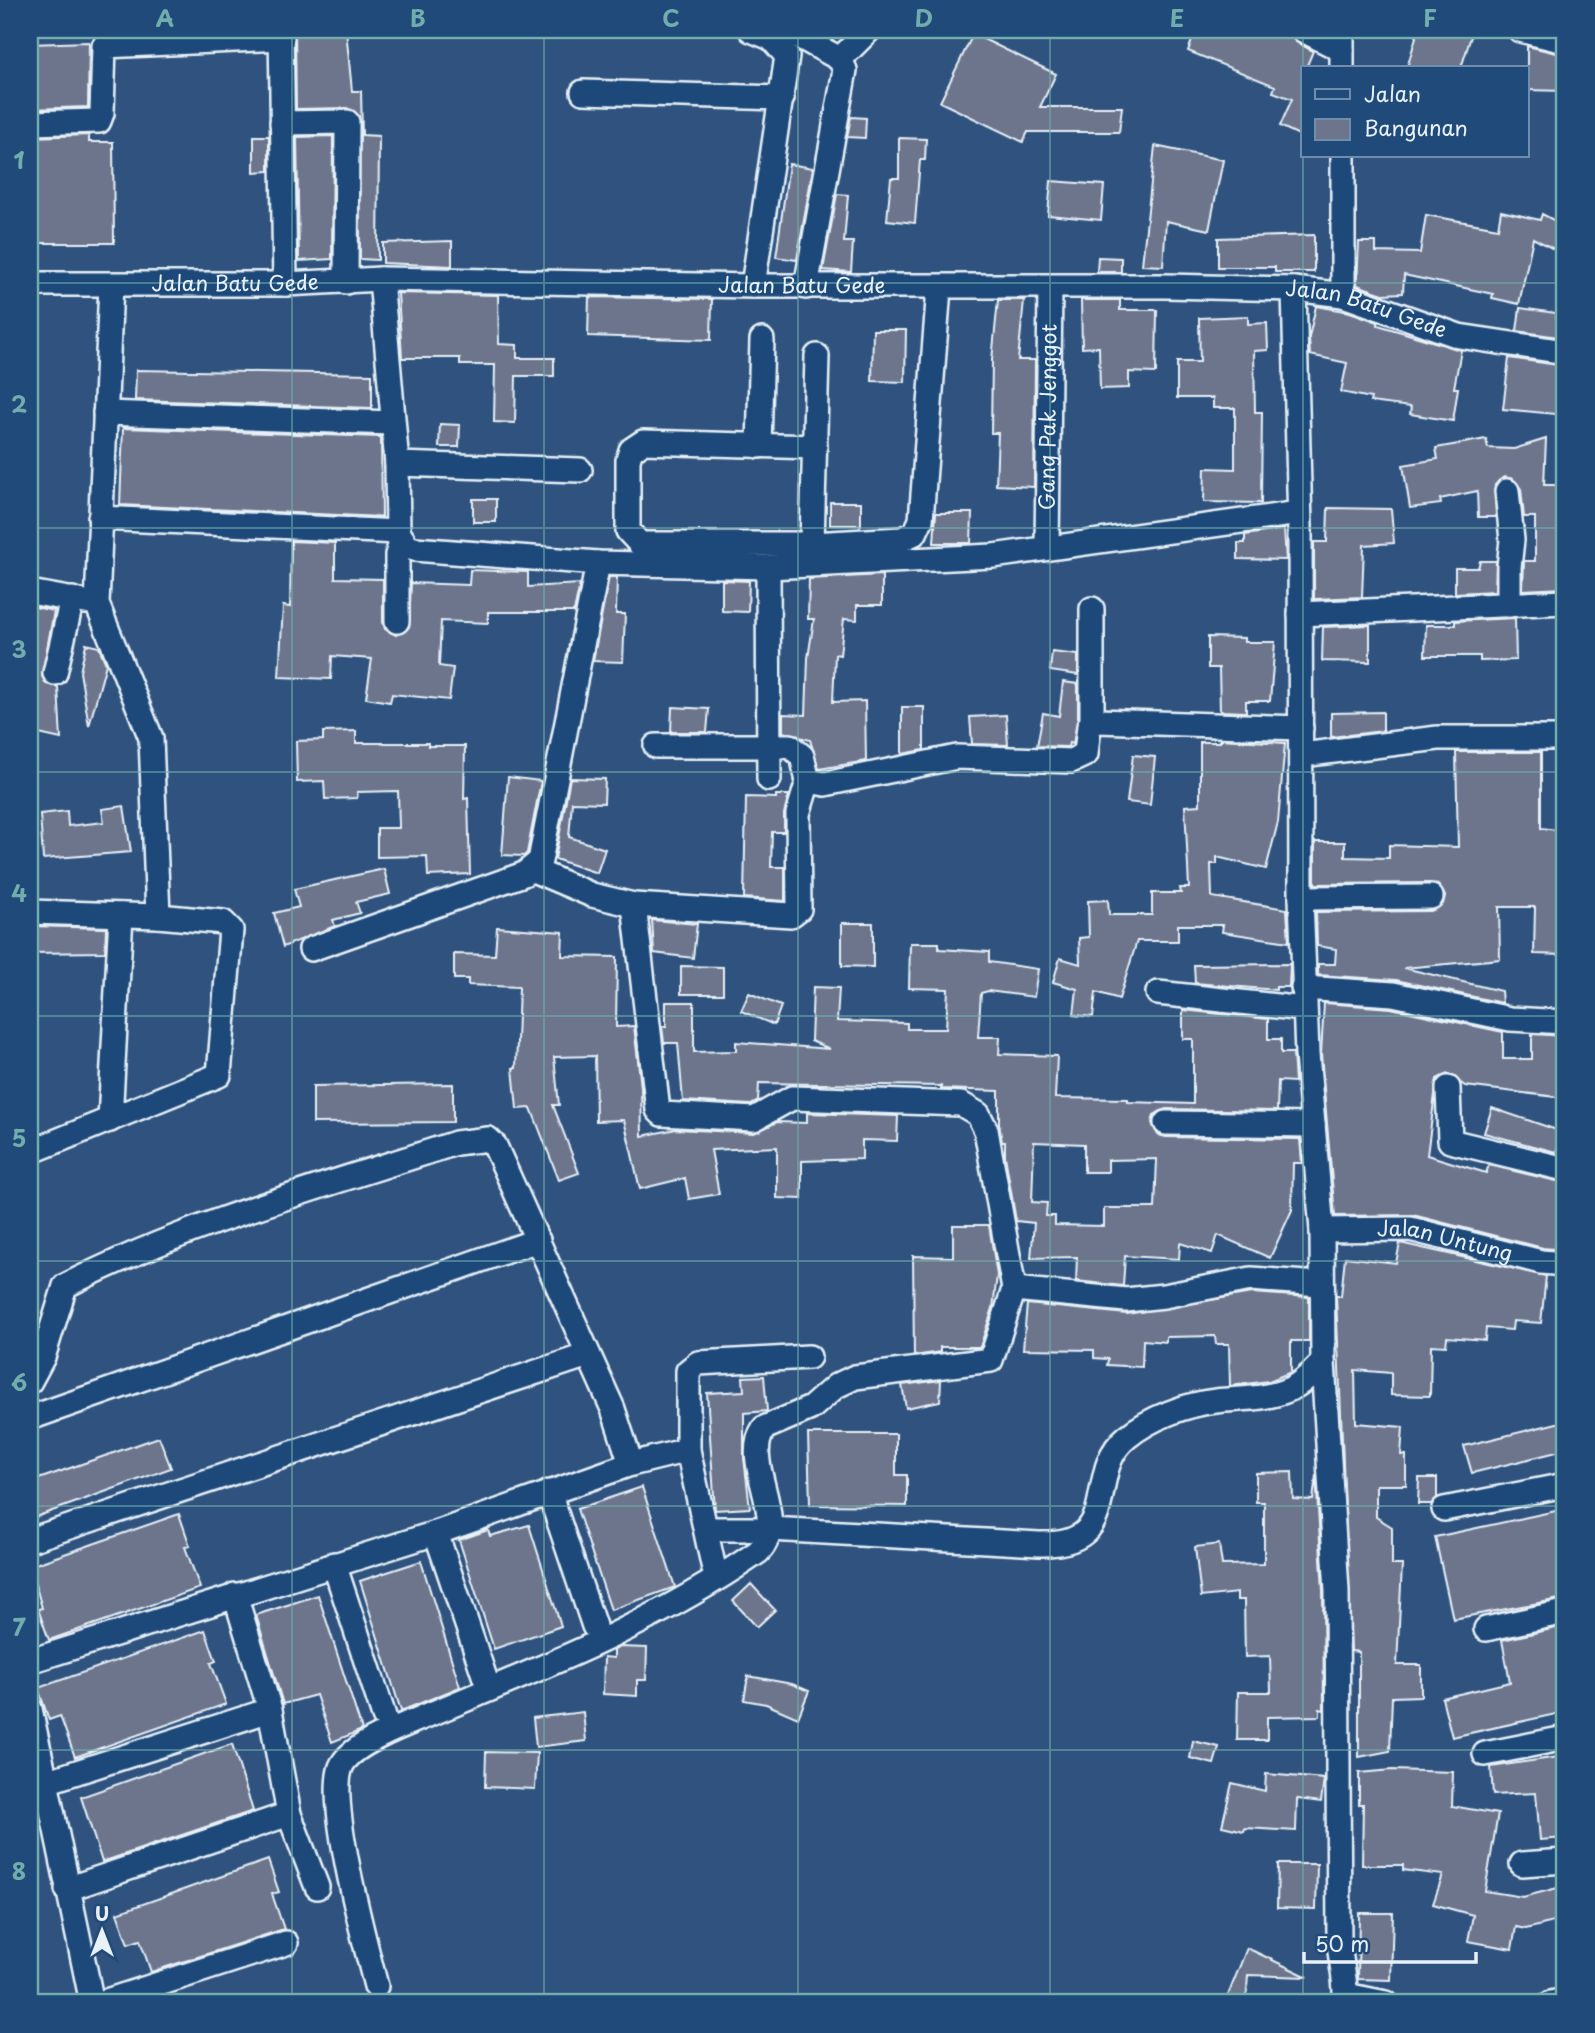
<svg xmlns="http://www.w3.org/2000/svg" width="1595" height="2033" viewBox="0 0 1595 2033" font-family="'Playpen Sans',sans-serif">
<style>
.building{fill:#6d758d;stroke:#e8f1f8;stroke-width:2;fill-rule:evenodd}
.lines{fill:none;stroke-linecap:round;stroke-linejoin:round}
.minor-casing{stroke:#e8f1f8;stroke-width:28}
.minor{stroke:#1f4a7a;stroke-width:23}
.grid{fill:none;stroke:#71adac;stroke-width:2;stroke-opacity:0.55}
.labels{text-anchor:middle;stroke-width:6;stroke-linejoin:round;paint-order:stroke}
.street-label{font-size:21px;fill:#e8f1f8;stroke:#1f4a7a}
.neatline{fill:none;stroke:#71adac;stroke-width:2.5}
.grid-label{font-size:23px;text-anchor:middle;font-weight:bold;fill:#71adac}
</style>
<rect width="100%" height="100%" fill="#2f537e"/>
<filter id="ink" filterUnits="userSpaceOnUse"><feTurbulence type="fractalNoise" baseFrequency=".0143" numOctaves="2"/><feDisplacementMap in="SourceGraphic" scale="14" xChannelSelector="R" yChannelSelector="G"/><feConvolveMatrix kernelMatrix="1 2 1 2 8 2 1 2 1" color-interpolation-filters="sRGB"/></filter>
<g filter="url(#ink)">
<!-- building -->
<path class="building" d="M295,30H346L352,91H361L362,135L379,136L378,260L360,259L359,116L347,108L296,109Z
M1196,30H1287L1296,42L1313,51L1306,68H1303V137L1280,126L1292,99L1273,92L1275,86L1188,51Z
M1418,30H1473L1461,68H1407Z
M973,34L1056,74L1040,107H1122L1119,132H1028L1023,142L940,102Z
M89,42L88,107L30,109V44Z
M1527,46L1565,55V91L1527,90Z
M851,117L866,118L865,138L847,137Z
M89,135V142H113L114,243H30V137Z
M254,136H269V171L254,172Z
M333,136L332,259L299,261L297,137Z
M899,138L926,139L925,160H920L915,223L887,220L891,178H899Z
M1155,146L1223,160L1209,230L1166,221L1163,266L1142,265Z
M789,164L813,168L797,260L776,257Z
M1051,181L1104,185L1101,220L1048,215Z
M837,194L848,195L844,242H853L851,272L823,270Z
M1501,211L1540,220L1542,214L1565,226V255L1533,238L1519,304L1492,298L1493,294L1404,275L1403,293L1383,294L1357,285L1359,242H1376V252L1420,253L1426,215L1498,228Z
M1314,235V272H1275V267H1218V238Z
M452,241V266L383,263V243Z
M1098,257L1121,258V272H1097Z
M398,293L498,295L499,344L517,345V358H554V376H516L515,423L494,422L495,365H460V358H402Z
M589,297L712,299L711,340L588,336Z
M998,300H1024L1018,360H1035L1034,487L996,485L998,433H991L992,360Z
M1081,300H1120V310H1157L1156,373L1129,372V388L1100,389L1099,347L1082,348Z
M1316,306L1350,312L1378,322V325L1461,350L1454,388H1458L1453,421L1410,414L1411,407L1370,402L1371,398L1341,392L1347,363L1310,355L1309,337Z
M1520,308L1556,313V318L1565,319V338L1517,331Z
M1248,316V324L1267,323L1268,350L1254,351L1255,412H1262L1261,503L1204,502L1205,468L1235,469V408H1213V398H1177V362H1200L1199,318Z
M873,330H906L905,382L872,381Z
M1509,358L1565,366V415L1503,409Z
M136,370L372,374V408L135,400Z
M440,424L460,425L459,447H439Z
M123,428L381,437L382,517L120,505Z
M1486,439L1488,448L1514,449L1546,439L1544,485H1565V588L1523,590L1524,561H1535V517H1524L1521,489L1513,479L1505,477L1495,485L1496,517H1478L1477,491L1440,499L1441,504L1410,508L1403,465L1438,459L1436,448Z
M473,499H496V522H473Z
M830,502H861V525H830Z
M1328,508L1391,509L1394,543L1364,545L1362,597L1314,599V542H1327Z
M936,513H972L971,543H934Z
M1284,529L1286,560L1238,559V543H1245V535Z
M291,541L335,543V578L383,579V622L385,629L396,635L409,627L411,583L469,585L470,570L528,572V587L580,584L574,612H488V623L441,621L439,666L453,668L449,700L392,694L390,702L366,698L372,659L332,656L331,679L279,677L283,606L290,607Z
M1480,561H1496L1495,591L1455,593V568H1478Z
M882,575V605H857V620L844,619L840,655L835,654L833,702L865,701L866,761L819,769L810,740L783,732V714L806,715L808,658L814,619H808L809,579Z
M609,577H617L616,614H625L623,662L593,661Z
M722,580L749,581L748,612L722,611Z
M30,606L54,611L42,676L46,684L58,687L61,739L30,732Z
M1515,618L1516,660L1480,661V656H1425L1426,625H1455V621Z
M1370,625V662L1322,661L1323,627Z
M1208,637L1244,638V642H1275L1270,701H1246V712L1220,711L1219,668H1208Z
M86,644L99,647L106,664L89,726L80,672Z
M1052,652L1078,655V675L1050,671Z
M1063,682L1078,684V718L1073,744L1069,743L1068,747L1037,746L1043,713L1059,716Z
M672,707L709,709L707,732H671Z
M902,707H924V750L902,754Z
M1383,712V731L1331,737V713Z
M1006,715L1008,745L972,744L970,717Z
M356,731V743H428V746H465L464,799L468,798L470,874L428,876L427,856L377,857V828H399L398,791L357,792V798L325,799L324,781L297,782L296,741L323,740V732Z
M1220,739L1285,743L1278,822L1266,869L1217,857V864H1211L1212,897L1287,909L1289,942L1222,932L1223,925H1178V941H1137L1119,999L1096,992L1093,1017L1074,1015L1077,989L1053,982L1060,958L1080,964L1079,938L1089,937L1088,901L1108,900L1109,915H1152V893H1181L1180,888H1189L1185,806L1200,805V742H1220Z
M1456,752H1541V828L1565,831V955L1534,954L1535,907H1499L1500,959L1404,968L1501,991L1502,1003L1396,980L1318,975V964H1335L1336,949L1317,946L1316,912L1431,911L1443,904L1445,896L1438,885L1431,883L1315,884V842H1345V857L1389,858V845L1458,847Z
M1133,755L1155,757L1150,805L1127,802Z
M508,777L541,781L527,853L524,856L502,855Z
M570,778L605,779L604,803L572,802L569,837L605,849L597,873L555,859Z
M776,795H789L784,814V832H772L771,867H785V901L744,898L746,797L776,798Z
M124,806L131,852L43,859L40,814L67,811L68,826L104,822L102,809Z
M384,869L390,894L356,902L360,913L333,920L335,926L283,947L274,913L299,907L294,889Z
M652,920L697,924L693,958L654,953Z
M842,923H873V967L842,966Z
M30,926L106,928L105,952L30,953Z
M497,927L563,932L562,956L617,957L616,1027L634,1026L641,1087L642,1136L676,1129L754,1133L777,1122L807,1123V1113L898,1116L897,1141L862,1140V1159L802,1161V1199L777,1198V1147L711,1150L719,1194L689,1199L685,1178L640,1189L624,1120L596,1121L595,1056L554,1057L559,1105H553L579,1173L559,1180L531,1108L517,1109L513,1068H516L519,987L468,985V979H454V954L495,955Z
M910,943H939V949L989,952V962L1038,969L1034,997L988,991L981,993L978,1037H1000L999,1054L1057,1056L1055,1098L1128,1099V1102L1193,1104V1039H1183V1010L1268,1019V1039H1281V1053H1293L1295,1082L1278,1081L1277,1111L1166,1109L1154,1115L1152,1123L1158,1135L1166,1137L1300,1139L1302,1163H1293L1292,1210L1270,1258L1218,1235L1212,1253L1180,1243L1179,1259L1125,1256L1123,1286L1076,1281L1077,1257L1031,1258L1034,1223L1016,1221L1005,1156V1142H1002L999,1124V1091L941,1089V1086L759,1083L758,1101L751,1105L683,1101L678,1043H664L662,1026H666V1002H694V1052L736,1051V1042L830,1049L811,1041L813,987L839,988L837,1021L907,1023V1029H946L948,989L909,988ZM1034,1142L1084,1144V1172H1108V1160L1157,1159L1155,1208H1104V1226L1055,1225V1216H1046L1047,1203L1032,1202Z
M1290,964L1289,987H1276V990L1195,983L1194,965Z
M681,966L723,967V994H681Z
M749,993L781,1006L774,1025L741,1011Z
M1324,1003L1391,1008L1503,1032V1059H1532V1034L1565,1036V1098L1465,1086L1448,1074L1437,1079L1427,1155L1486,1173L1489,1165L1565,1183V1250L1543,1248L1413,1215L1335,1216L1321,1054Z
M453,1084V1122L313,1123V1086Z
M1492,1108L1563,1132L1556,1152L1484,1133Z
M953,1225H989L997,1275L993,1308L980,1347H940V1352L914,1356L913,1256L953,1257Z
M1400,1243L1546,1276L1541,1323L1513,1321L1512,1330L1486,1328L1485,1340L1447,1337L1446,1346L1431,1345L1430,1396L1391,1395V1373L1355,1370L1356,1423L1403,1427L1401,1455H1406V1485H1376V1517L1392,1527V1565H1402L1397,1665H1421V1696L1392,1697L1390,1751L1359,1757V1652L1351,1651L1336,1296H1341L1345,1257L1396,1263Z
M1252,1293L1309,1297V1341H1291V1372L1269,1381L1230,1386L1229,1344H1216L1215,1336L1166,1337V1342L1143,1340L1142,1367L1107,1365L1108,1359L1094,1358V1350L1023,1349L1027,1304L1127,1314Z
M764,1376L767,1411L744,1413V1458L750,1508L715,1510L707,1393L744,1391L743,1377Z
M941,1380L940,1401L906,1408L902,1385Z
M1565,1421V1450L1472,1473L1464,1446Z
M808,1434H896V1475H907V1506L810,1505Z
M159,1437L171,1468L30,1519V1482Z
M1292,1472L1293,1499L1313,1500L1316,1475L1323,1591L1324,1710L1320,1709V1716L1267,1717V1740H1237L1238,1692H1271L1270,1656L1245,1657L1244,1600H1237V1593L1201,1597L1195,1547L1219,1544L1222,1565L1264,1564V1502H1256V1473Z
M1419,1478H1437V1498L1431,1504H1418Z
M642,1487L675,1587L611,1610L577,1509Z
M1565,1509V1598L1453,1619L1435,1537Z
M179,1514L190,1546L185,1547L200,1588L49,1640L38,1609L42,1608L30,1566Z
M529,1525L561,1626L494,1649L459,1540L488,1530L490,1536Z
M421,1561L460,1687L401,1711L360,1581Z
M751,1584L775,1610L757,1627L733,1601Z
M318,1595L362,1730L332,1742L316,1695L283,1704L256,1615Z
M1565,1626V1712L1452,1737L1442,1698L1510,1682L1502,1640Z
M205,1630L216,1661L211,1663L226,1704L75,1757L60,1716L49,1720L38,1688Z
M620,1647L647,1648L646,1680H637V1696L603,1694L604,1657L614,1658V1650Z
M748,1676L792,1684L809,1691L798,1718L766,1704L744,1700Z
M583,1712L586,1741L536,1747L533,1718Z
M1193,1741L1219,1747L1214,1764L1190,1758Z
M232,1744L253,1811L102,1862L81,1797Z
M486,1752L537,1753L535,1789L485,1787Z
M1565,1756V1838L1540,1840L1536,1793L1493,1795L1491,1767Z
M1392,1770L1453,1772L1452,1806L1498,1814L1485,1891L1523,1897L1565,1886V1919L1526,1929L1516,1927L1512,1949L1468,1941L1473,1915L1433,1904L1443,1875L1403,1870V1865H1362L1363,1804H1359V1773Z
M1266,1774L1324,1779L1321,1802L1297,1799L1296,1831L1245,1828L1244,1831L1222,1826L1232,1783L1265,1791Z
M268,1860L279,1892L272,1894L284,1929L151,1972L140,1940L128,1944L117,1913Z
M1278,1864H1317L1316,1909L1277,1908Z
M1359,1913H1393L1391,1980L1358,1979Z
M1247,1948L1308,1977L1248,1975L1246,2003H1225Z"/>
<g class="lines">
<defs>
<g id="minor">
<path d="M281,30L285,284"/>
<path d="M751,30L771,38L787,56L753,286"/>
<path d="M787,30L840,59L845,70L806,287"/>
<path d="M1303,30L1342,50"/>
<path d="M1342,30V68"/>
<path d="M1520,30L1565,41"/>
<path d="M840,59L869,30"/>
<path d="M583,92L782,98"/>
<path d="M30,123L99,121L102,113L104,46L282,38"/>
<path d="M282,123L347,122L346,282"/>
<path d="M1343,156V295"/>
<path d="M381,279L397,464L398,532L407,546L414,549L598,563L768,567L993,556L1299,513"/>
<path id="s1" d="M30,284H285L381,279L753,286H1166L1294,289L1343,295L1459,336L1565,352"/>
<path d="M111,285L97,604L151,738L158,916"/>
<path d="M1294,289L1300,527L1301,898L1307,1054L1322,1230L1323,1362L1337,1591L1339,1942C1340,1960 1348,1988 1344,2003"/>
<path d="M105,413L393,423"/>
<path d="M759,446L762,340"/>
<path d="M815,447L643,442L631,450L628,460V531L640,544H812L902,539L915,533L921,520L939,288"/>
<path d="M397,464L580,470"/>
<path d="M1507,491L1512,540L1509,567V605"/>
<path d="M100,518L398,532"/>
<path d="M812,544L817,356"/>
<path id="s2" d="M1047,548L1050,287"/>
<path d="M768,567L769,779"/>
<path d="M30,592L85,602"/>
<path d="M1300,614L1565,602"/>
<path d="M397,621V555L402,540"/>
<path d="M55,673L72,599"/>
<path d="M1092,722V609"/>
<path d="M656,746H790L802,756L808,781L825,784L957,757L1071,761L1086,754L1089,726L1098,721L1301,728"/>
<path d="M1302,755L1438,738H1565"/>
<path d="M533,870L592,895L634,905L791,915L799,909L798,814L808,781"/>
<path d="M1301,898L1431,897"/>
<path d="M30,912L158,916L223,922L231,930L219,1075L30,1152"/>
<path d="M311,949L524,874L540,861L598,563"/>
<path d="M1303,988L1393,994L1510,1019L1565,1022"/>
<path d="M1158,993L1304,1009"/>
<path d="M1448,1088L1450,1141L1565,1169"/>
<path d="M110,1120L121,915"/>
<path d="M1166,1123L1313,1125"/>
<path id="s3" d="M1322,1230L1410,1229L1541,1262L1565,1264"/>
<path d="M1014,1289L1126,1300L1164,1296L1251,1279L1320,1284"/>
<path d="M30,1381L43,1357L65,1286C189,1223 324,1186 456,1143L488,1139L495,1146L613,1409L631,1464"/>
<path d="M30,1418L538,1240"/>
<path d="M549,1492L594,1626"/>
<path d="M1444,1509L1565,1485"/>
<path d="M706,1529H770L1039,1544C1127,1546 1082,1473 1127,1437C1150,1418 1187,1404 1216,1401C1241,1398 1266,1400 1290,1389C1303,1383 1313,1372 1323,1362"/>
<path d="M436,1533L485,1678"/>
<path d="M30,1540L588,1355"/>
<path d="M334,1564L384,1716"/>
<path d="M714,1569L688,1450V1371L698,1363L809,1357"/>
<path d="M235,1595L270,1710L289,1814L317,1887"/>
<path d="M1486,1629L1565,1612"/>
<path d="M30,1661L436,1533L631,1464L688,1450"/>
<path d="M30,1709L46,1782L270,1710"/>
<path d="M1485,1754L1565,1738"/>
<path d="M46,1782L92,2003"/>
<path d="M1522,1864L1565,1861"/>
<path d="M67,1889L289,1814"/>
<path d="M376,1986C365,1943 327,1804 341,1767C350,1745 400,1727 421,1718C541,1668 651,1626 758,1552C791,1519 740,1464 764,1428L811,1408L836,1386L855,1377L991,1360L1014,1289L986,1130L978,1114L961,1104L792,1098L754,1119L662,1114L658,1110L634,905"/>
<path d="M1346,1995L1386,2003"/>
<path d="M100,2003L286,1943"/>
<path d="M1551,2003L1565,2000"/>
</g>
</defs>
<!-- minor casing -->
<use href="#minor" class="minor-casing"/>
<!-- minor -->
<use href="#minor" class="minor"/>
</g>
</g>
<!-- grid -->
<path class="grid" d="M292,30V2003M544,30V2003M798,30V2003M1050,30V2003M1303,30V68M1303,156V2003M30,283H1565M30,528H1565M30,772H1565M30,1016H1565M30,1261H1565M30,1506H1565M30,1750H1565"/>
<g class="labels">
<!-- street labels -->
<g class="street-label">
<text dy="7" stroke="none"><textPath href="#s1" startOffset="205">Jalan Batu Gede</textPath></text>
<text dy="7" stroke="none"><textPath href="#s1" startOffset="772">Jalan Batu Gede</textPath></text>
<text dy="7" stroke="none"><textPath href="#s1" startOffset="1339">Jalan Batu Gede</textPath></text>
<text dy="7" stroke="none"><textPath href="#s2" startOffset="131">Gang Pak Jenggot</textPath></text>
<text dy="7" stroke="none"><textPath href="#s3" startOffset="124">Jalan Untung</textPath></text>
</g>
</g>
<!-- margin -->
<rect width="1595" height="2033" fill="none" stroke="#1f4a7a" stroke-width="77"/>
<!-- legend -->
<rect x="1301" y="66" width="228" height="91" fill="#1f4a7a" stroke="#6f8dac" stroke-width="2"/>
<rect x="1315" y="89" width="35" height="10" fill="#1f4a7a" stroke="#6f8dac" stroke-width="2"/>
<text x="1364" y="102" font-size="21" fill="#e8f1f8">Jalan</text>
<rect x="1315" y="119" width="35" height="21" fill="#6d758d" stroke="#6f8dac" stroke-width="2"/>
<text x="1364" y="136" font-size="21" fill="#e8f1f8">Bangunan</text>
<!-- north arrow -->
<g transform="translate(102 1931)" stroke="#1f4a7a" stroke-width="5" paint-order="stroke">
<path d="M0-5L12 26L0 18L-12 26Z" fill="#e8f1f8"/>
<text y="-10" font-size="19" font-weight="bold" text-anchor="middle" fill="#e8f1f8">U</text>
</g>
<!-- scale -->
<path d="M1304 1952v10h172v-10" fill="none" stroke="#e8f1f8" stroke-width="3.5"/>
<text x="1315" y="1952" font-size="21" fill="#e8f1f8" stroke="#1f4a7a" stroke-width="5" paint-order="stroke">50 m</text>
<rect x="38" y="38" width="1518" height="1956" class="neatline"/>
<g class="grid-label">
<text x="165" y="27">A</text>
<text x="418" y="27">B</text>
<text x="671" y="27">C</text>
<text x="924" y="27">D</text>
<text x="1177" y="27">E</text>
<text x="1430" y="27">F</text>
<text x="19" y="169">1</text>
<text x="19" y="413">2</text>
<text x="19" y="658">3</text>
<text x="19" y="902">4</text>
<text x="19" y="1147">5</text>
<text x="19" y="1391">6</text>
<text x="19" y="1636">7</text>
<text x="19" y="1880">8</text>
</g>
</svg>
